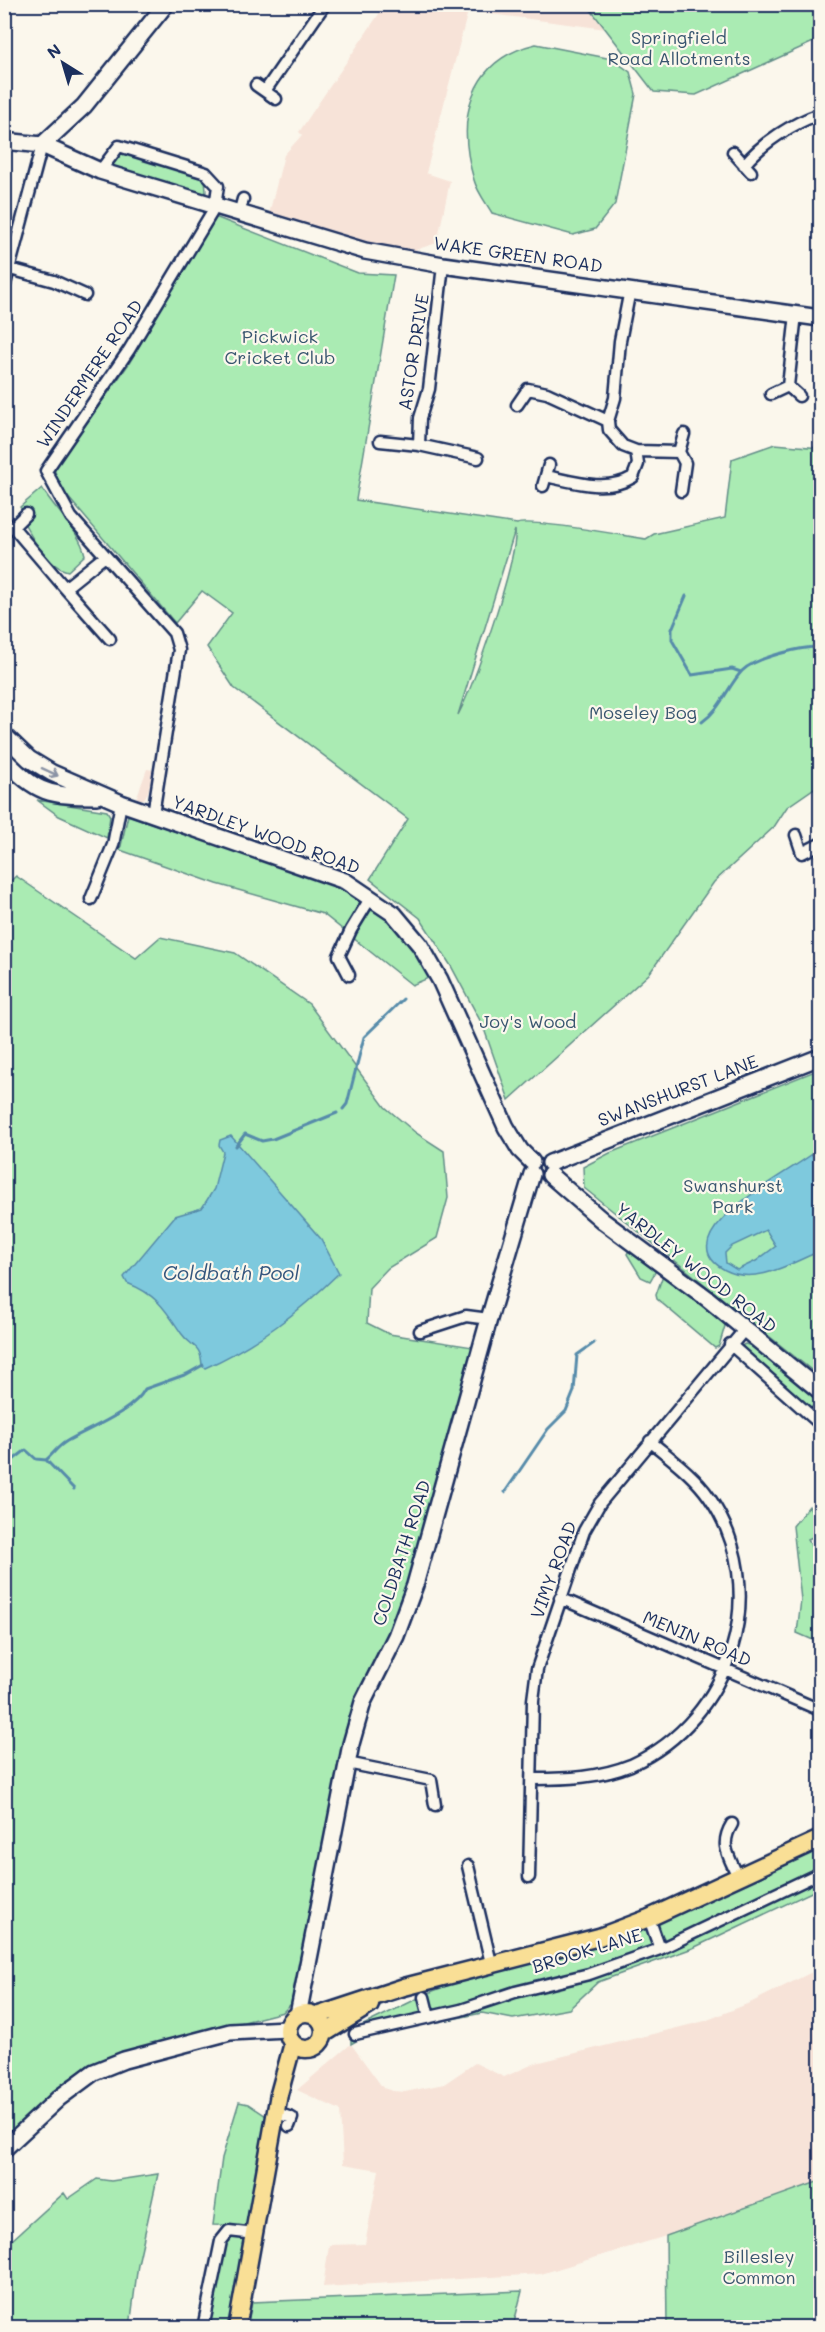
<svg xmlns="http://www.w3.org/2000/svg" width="825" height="2332" viewBox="0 0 825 2332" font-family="Mali,sans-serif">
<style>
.built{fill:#f7e3d8}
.green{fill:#aaebb3;stroke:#628d88;stroke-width:1.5;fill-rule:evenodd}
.water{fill:#7ec9dd;stroke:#568baa;stroke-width:1.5;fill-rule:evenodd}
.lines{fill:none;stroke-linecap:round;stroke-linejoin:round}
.stream{stroke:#568baa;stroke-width:3}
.street-casing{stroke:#1b2f5e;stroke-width:15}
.secondary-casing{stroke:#1b2f5e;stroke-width:20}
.primary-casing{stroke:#1b2f5e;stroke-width:21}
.street{stroke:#fbf7ec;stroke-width:10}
.secondary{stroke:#fbf7ec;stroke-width:15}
.primary{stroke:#f9df96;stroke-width:16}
.oneway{stroke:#8b93a5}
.labels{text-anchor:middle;stroke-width:4.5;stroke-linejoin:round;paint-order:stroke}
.park-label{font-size:18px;fill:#38556f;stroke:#fbf7ec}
.street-label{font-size:18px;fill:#1b2f5e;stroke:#fbf7ec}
.water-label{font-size:20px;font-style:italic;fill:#34567e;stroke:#fbf7ec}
</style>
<rect width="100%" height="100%" fill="#fbf7ec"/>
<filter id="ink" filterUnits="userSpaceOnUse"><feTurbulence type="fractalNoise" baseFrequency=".0167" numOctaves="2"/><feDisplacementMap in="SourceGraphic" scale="12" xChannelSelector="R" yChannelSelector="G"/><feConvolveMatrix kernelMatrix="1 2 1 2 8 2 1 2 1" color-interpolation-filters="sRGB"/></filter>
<g filter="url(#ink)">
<!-- built -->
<path class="built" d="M385,5H587L606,29L468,11L426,173L450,181L437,243L402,254L269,214L284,155L302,135L299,132Z
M147,769L153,770L148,792L144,799H136Z
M820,1968V2181L666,2236L541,2274L323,2287L329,2245L365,2244L379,2170L343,2164L340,2110L297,2090L351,2044L383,2088L393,2091L405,2092L444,2084L475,2063L504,2077L536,2063L705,2021L752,2002Z"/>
<!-- green -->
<path class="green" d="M587,5H820V39L696,95L654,92Z
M536,44L612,59L630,72L636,94L615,204L595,229L573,235L492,213C486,203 477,191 474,180C456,120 468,60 536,44Z
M121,152L205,178L206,192L200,195L109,167Z
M215,217L358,273L394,275L356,500L517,524C529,518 626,536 646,539L654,534L725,518L732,459L775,444L820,448V784L787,807L774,827L714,882L649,974L509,1100L483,1026L451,966L420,918L370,879L408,819L234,688L207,647L232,613L202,591L175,623L62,490L54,469L128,365ZM515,530C518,559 474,685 458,715Z
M42,488C55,510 80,531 85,555L68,571C48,567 30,536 22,518L26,514L20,507Z
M4,742L74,791L38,779L5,750Z
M37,800L107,811L110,816L107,838L59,816Z
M128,815L352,892L391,919L431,977L412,985L323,914L217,884L120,850Z
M16,876L136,958L160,937L235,953L309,1004L385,1107L416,1133L444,1151L448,1198L437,1238L388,1268L369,1288L367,1323L389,1334L473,1347L400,1613L342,1750L291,2004L283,2012L127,2052L101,2061L67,2080L5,2140L4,887Z
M820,1069V1377L584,1188L583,1167L610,1153Z
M631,1247L658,1267L650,1281L641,1277L627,1254Z
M664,1272L722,1318L725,1326L719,1346L715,1348L657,1299L656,1295Z
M745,1344L756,1347L820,1401V1422L741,1352V1346Z
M809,1506L820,1527V1534L808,1539L817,1560L820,1558V1643L797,1633L801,1600L793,1526Z
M820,1845V1888L693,1948L598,1982L569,2009L513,2019L482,2013L363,2037L351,2044V2031L433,1991L465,1979L568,1954L641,1928L648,1930L652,1954L670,1947L658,1929L659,1921Z
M239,2102L248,2104L266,2116V2128L246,2226L213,2225L222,2158Z
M158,2174L138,2264L130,2327H5V2233L12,2240L64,2193L68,2199L97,2179L111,2181Z
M820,2181V2327H667L666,2236Z
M231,2237H246L231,2327L208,2328L226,2241Z
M522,2291L513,2327H247L252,2302Z"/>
<!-- water -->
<path class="water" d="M231,1136L321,1239L339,1273C299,1312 257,1345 205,1368L202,1366C201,1343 192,1349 181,1333C165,1309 156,1294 127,1283L124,1277L175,1216L202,1208L214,1189L223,1152L219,1145L220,1140Z
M820,1148V1251C791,1263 756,1286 725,1270C659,1234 800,1168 820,1148ZM766,1230L776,1246L756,1261L737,1270L726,1263L725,1253L732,1246Z"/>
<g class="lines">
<!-- stream -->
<path class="stream" d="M686,596L672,629V640L692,675L732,669L741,672
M702,722C722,708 727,687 742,671C754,658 803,646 820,647
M343,1109L347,1104L364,1037L403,999
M236,1146L245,1134L262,1141L273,1139L337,1113
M46,1460L74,1489
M4,1467L26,1450L36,1459L46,1460C53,1454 58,1446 67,1441C89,1428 133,1412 145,1389L187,1374L203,1365
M505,1492L548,1429L566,1411L574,1391L577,1355L594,1343"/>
<defs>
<path id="street" d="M256,85L276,99
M265,91L325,4
M733,152L751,172
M744,165C763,142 793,123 820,114
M100,171L119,146L206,173L218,186L215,207L129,350L46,471L71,517L174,633L179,650L153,814
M239,214L243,199
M10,269L54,281L85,295
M4,288L42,145
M630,290L620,341L615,398L608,421L609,430L623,446L636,451L679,452L684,434
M796,314L788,386L799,396
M771,394L788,386
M517,405L528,389L547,393L608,421
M380,441L419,445L420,418L429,389L443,265
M419,445L478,458
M679,452L685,463L681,491
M546,476C574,482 607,493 633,477L638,464L636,451
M543,486L549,465
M26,514L13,527L65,588
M105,556L65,588L110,639
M796,835L802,853L820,844
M91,899L113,845L121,803
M349,975L339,956L351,930L371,897
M420,1331L466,1316L489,1319
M730,1344L820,1424
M560,1598L820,1710
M347,1763L431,1780L435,1805
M533,1779C566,1779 599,1778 631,1765C732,1719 773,1590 709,1497C694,1475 670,1458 650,1441
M732,1824C719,1845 729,1856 738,1877
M468,1866L491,1963
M529,1877L533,1700L537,1669L584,1531L600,1503L745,1329
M649,1918L660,1949
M424,1997L429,2017
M355,2034L461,2010L515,1992L589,1974L660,1949L820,1873
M277,2113L292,2118L289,2126
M203,2328L221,2241L229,2231L255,2234"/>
<path id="secondary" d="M4,141L42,145L100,171L365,251L443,265L820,318
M42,145L84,106L166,4
M4,735L29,759L52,773L121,803L345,881L394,914L420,945L440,980L506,1127L520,1150L532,1162
M4,759C38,794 49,796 97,796
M550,1163L820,1057
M550,1175L603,1221L708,1299L820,1391
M298,2015L351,1744L363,1702L396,1636L415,1585L489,1319L532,1174
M4,2149L59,2098L94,2072L124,2060L230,2032L287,2029"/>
<path id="primary" d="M288 2031a18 18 0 1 1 36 0a18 18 0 1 1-36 0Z
M316,2016L404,1987L599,1937L649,1918L820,1839
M325,2033L370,2005
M237,2328L279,2094L293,2043"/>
</defs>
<!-- street casing -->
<use href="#street" class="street-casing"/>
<!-- secondary casing -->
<use href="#secondary" class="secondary-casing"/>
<!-- primary casing -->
<use href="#primary" class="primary-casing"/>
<!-- street -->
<use href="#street" class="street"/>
<!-- secondary -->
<use href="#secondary" class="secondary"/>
<!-- primary -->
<use href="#primary" class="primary"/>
</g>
<!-- one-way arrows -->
<defs><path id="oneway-shaft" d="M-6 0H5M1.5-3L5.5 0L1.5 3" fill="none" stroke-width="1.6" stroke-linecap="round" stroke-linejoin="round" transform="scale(1.5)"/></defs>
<use class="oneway" href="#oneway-shaft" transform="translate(50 772) rotate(25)"/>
</g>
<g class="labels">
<!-- park labels -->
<g class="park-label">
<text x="679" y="44">Springfield<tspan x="679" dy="21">Road Allotments</tspan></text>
<text x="280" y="343">Pickwick<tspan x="280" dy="21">Cricket Club</tspan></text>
<text x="643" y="719">Moseley Bog</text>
<text x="528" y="1028">Joy's Wood</text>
<text x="733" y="1192">Swanshurst<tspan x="733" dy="21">Park</tspan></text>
<text x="759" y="2263">Billesley<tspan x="759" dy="21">Common</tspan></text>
</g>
<!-- street labels -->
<g class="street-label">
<text transform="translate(518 255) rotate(8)" y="6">WAKE GREEN ROAD</text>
<text transform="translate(414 352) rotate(-81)" y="6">ASTOR DRIVE</text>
<text transform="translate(90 374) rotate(-56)" y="6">WINDERMERE ROAD</text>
<text transform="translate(266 835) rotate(20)" y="6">YARDLEY WOOD ROAD</text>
<text transform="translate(678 1091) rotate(-21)" y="6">SWANSHURST LANE</text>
<text transform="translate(696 1268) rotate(38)" y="6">YARDLEY WOOD ROAD</text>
<text transform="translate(402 1553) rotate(-72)" y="6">COLDBATH ROAD</text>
<text transform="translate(554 1570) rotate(-70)" y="6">VIMY ROAD</text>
<text transform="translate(697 1639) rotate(23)" y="6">MENIN ROAD</text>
<text transform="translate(587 1951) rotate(-17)" y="6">BROOK LANE</text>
</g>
<!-- water labels -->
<g class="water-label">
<text x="231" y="1280">Coldbath Pool</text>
</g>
</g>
<!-- margin -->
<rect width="825" height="2332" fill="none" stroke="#fbf7ec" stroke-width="24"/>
<rect x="12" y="12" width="801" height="2308" fill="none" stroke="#1b2f5e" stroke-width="2" filter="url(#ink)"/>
<!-- north arrow -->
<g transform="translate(63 63) rotate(323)" stroke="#fbf7ec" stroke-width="4.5" paint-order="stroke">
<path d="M0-4.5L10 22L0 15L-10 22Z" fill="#1b2f5e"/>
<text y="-9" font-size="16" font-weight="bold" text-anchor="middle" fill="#1b2f5e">N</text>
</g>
</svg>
